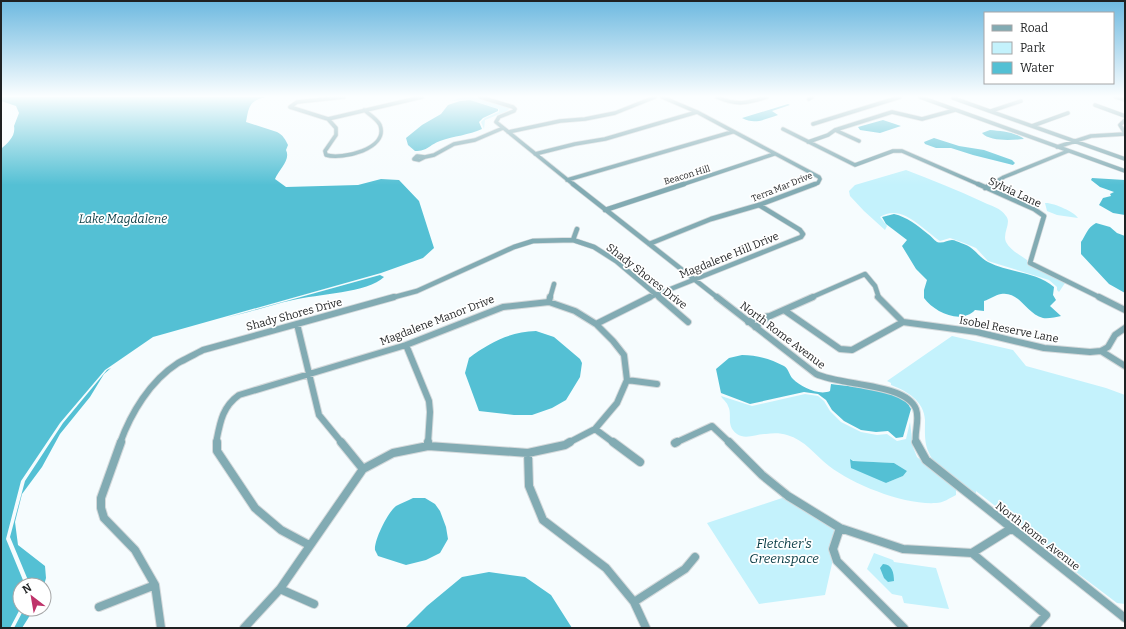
<svg xmlns="http://www.w3.org/2000/svg" width="1126" height="629" viewBox="0 0 1126 629" font-family="Bitter,serif">
<style>
.green{fill:#c4f2fc;fill-rule:evenodd}
.water{fill:#54c0d4}
.lines{fill:none;stroke-linecap:round;stroke-linejoin:round}
.minor-far3-casing{stroke:#d4d9db;stroke-width:5}
.minor-far2-casing{stroke:#d4d9db;stroke-width:6}
.minor-far1-casing{stroke:#d4d9db;stroke-width:8}
.minor-casing{stroke:#d4d9db;stroke-width:10}
.minor-far3{stroke:#82abb3;stroke-width:3.5}
.minor-far2{stroke:#82abb3;stroke-width:4.5}
.minor-far1{stroke:#82abb3;stroke-width:6}
.minor{stroke:#82abb3;stroke-width:8}
.labels{text-anchor:middle;stroke-width:3.5;stroke-linejoin:round;paint-order:stroke}
.far-street-label{font-size:9px;fill:#1f2122;stroke:#fff}
.street-label{font-size:11px;fill:#1f2122;stroke:#fff}
.water-label{font-size:12px;font-style:italic;fill:#0a3d45;stroke:#fff}
.near-park-label{font-size:13px;font-style:italic;fill:#033841;stroke:#fff}
</style>
<rect width="100%" height="100%" fill="#f6fcfe"/>
<!-- green -->
<path class="green" d="M463,97H473L510,108L507,111L485,120L484,129L481,122L485,118L499,112V109L470,100L451,101Z
M906,170C932,180 957,190 983,202C991,206 1001,208 1006,216C1012,223 1002,233 1006,242C1010,250 1020,255 1027,260V262L1028,264L1065,283L1059,292L1057,290V287L1049,280L988,261L976,248L964,243L950,238L940,241C923,230 902,203 880,217L887,226L885,230L864,211L850,196L849,191L855,185Z
M1045,203C1052,202 1075,212 1078,218L1057,215L1047,211Z
M952,336L1013,350L1026,366L1106,388L1125,395V604L1117,603L1031,538L1030,533L976,491V496C960,484 938,473 929,453C924,443 925,432 925,420C924,401 907,391 891,385V383L887,381Z
M805,394L818,396L824,401L830,411L841,422L861,432L877,435L887,434L897,441L906,439L910,422L913,447L917,457L956,489V495C950,498 943,503 936,503C904,505 854,485 829,466C815,455 805,440 787,435C781,433 773,433 766,434C757,434 745,440 737,434C725,425 733,415 728,406C727,402 723,400 721,396L752,406ZM851,459L853,461L894,463L907,471L903,476L886,483Z
M788,496L840,528L825,595L759,604L707,523Z
M874,553L893,560L894,562L936,568L949,609L904,603L902,596L892,594L867,569Z"/>
<!-- water -->
<path class="water" d="M1,97H266C249,101 249,106 246,122L277,132C283,135 285,139 288,145L286,150C291,160 279,169 275,179L286,187L358,185L381,179L399,180L419,201L434,248L423,258L381,273L153,337L105,370L60,423L21,481L6,539L25,585H20V609L10,628H1V149C8,143 16,136 14,126L19,113L16,106L1,101Z
M470,100L498,109V111L483,118L479,122L482,129C469,135 454,136 440,141C429,145 428,151 415,151L408,145L406,138L422,125L441,114L448,105L460,101Z
M788,104L790,105L772,111L778,115C765,119 755,125 742,118Z
M883,120L901,126L880,133L860,130L858,127Z
M990,130C1001,131 1015,132 1024,139C1013,140 990,142 982,133Z
M934,138L959,146L984,150L1012,160L1015,163L1013,165L973,155L951,148H936L925,144L924,142Z
M1092,178L1125,180V215L1113,213L1099,205L1103,198L1111,196L1110,194L1114,192L1100,187L1091,180Z
M894,214C907,217 917,225 928,234C931,236 934,240 937,242C943,244 947,240 952,240C955,240 958,242 961,243C975,247 978,257 988,262C1009,273 1035,271 1054,287L1053,295L1056,300L1050,306L1061,316C1056,317 1048,319 1043,318C1026,314 1020,291 1001,294C995,295 990,299 984,301V311L975,310C961,325 934,312 924,298V290L927,280L916,269L902,246L907,240L886,224L882,217Z
M1096,223L1110,227L1117,233L1125,236V293L1109,284L1081,254V242C1086,235 1087,228 1096,223Z
M380,275L384,277C368,293 317,294 293,300C270,305 248,313 225,318Z
M536,331L554,337L580,359L582,363L580,377L566,400L552,408L532,415H514L479,411L465,373L469,358C490,342 510,332 536,331Z
M742,355C757,355 771,359 784,366C789,369 789,375 793,379C801,387 819,396 830,391L831,384C848,386 894,391 906,401C908,402 909,406 911,409L903,437L896,438L888,431L876,432L861,430L844,421L832,410L826,400L818,394L804,392L750,404L721,393L716,369L729,358Z
M111,368L104,374L90,397L60,434L42,467L22,494L15,522L18,545L45,566L46,578L44,585H30L10,537L25,481L63,423L107,370Z
M850,459L853,461L894,463L907,471L903,476L886,483L851,468Z
M413,498H425L435,504L440,511L446,527L448,539L440,553L426,560L406,565L378,556C377,554 376,552 375,550C374,540 388,512 396,506C401,503 408,501 413,498Z
M883,564C892,564 894,573 894,581L888,582L884,578L880,568Z
M489,572L525,577L551,595L572,628H405L427,606L462,577Z
M24,609H34L22,628H14Z"/>
<g class="lines">
<defs>
<path id="minor-far3" d="M344,97L297,102L290,107L328,119L336,128V135L325,151L326,155C342,160 389,149 380,125C377,119 369,114 364,110
M480,97L513,107L515,109L514,111L499,117L496,122L574,185
M662,97L697,112L819,177L820,179L818,183L812,185
M717,97C737,106 747,103 767,97
M920,97L1125,171
M956,97L953,98L1125,159
M1116,97L1125,100
M809,99L812,97
M1095,105L1125,116
M991,111L1021,101
M328,119L422,97
M1125,120L1120,125L1125,133
M813,124L900,97
M1032,126L1068,113
M783,129L855,165L893,151H902L980,185
M835,130L859,141
M508,132L560,121L585,119L615,113L655,97
M808,142L828,135L835,130L892,112L922,119L955,110
M1057,147L1091,136L1125,134
M535,154L575,144L605,139L697,112
M417,156L425,157L419,160L414,159Z
M425,157L434,155L454,144L475,140L503,128
M567,180L732,132
M681,185L774,154
M990,185L1004,177L1068,151"/>
<path id="minor-far2" d="M573,184L718,298
M978,184L1034,209L1044,216L1030,263L1101,298
M985,188L991,184
M605,210L684,184
M573,240L577,229
M649,244L711,219L759,205L815,184
M391,298L417,291L514,247L533,241L573,240L594,247L616,261L660,298
M550,298L554,284
M648,298L801,237L803,234L800,230L759,205
M810,298L865,274L875,286L879,298"/>
<path id="minor-far1" d="M659,297L688,322
M717,297L816,374C841,386 906,383 916,409C920,420 914,432 916,443
M878,297L903,322
M1099,297L1125,310
M549,302L550,297
M784,310L840,349L852,350L903,322
M748,322L757,318L770,316
M903,322L977,332L1044,348L1090,352L1101,351L1108,347L1115,335L1125,328
M297,324L319,415L342,443
M596,324L650,297
M755,327L770,316L813,297
M406,345L429,401L430,412L428,443
M1101,351L1125,366
M627,380L657,384
M595,429L614,443
M120,443C131,413 150,381 178,363C186,359 195,354 203,350L394,297
M216,443C220,423 222,407 239,395L406,345L503,307L549,302L575,311L596,324L613,341L624,355L627,380L617,403L595,429L568,443
M675,443L712,426L730,443"/>
<path id="minor" d="M121,442L101,498V508L104,518L135,550L155,585L161,628
M217,442V451L255,508L281,530L309,545
M341,442L363,469
M613,442L640,462
M729,442L762,475L788,496L840,528L903,549L972,553L1012,528
M916,442L926,460L1125,618
M675,443L677,442
M428,446V442
M528,453L529,486L543,520L606,568L634,602L646,628
M840,528L833,549L837,561L904,628
M972,553L1046,615L1034,628
M280,589L314,604
M634,602L685,569L695,557
M99,607L155,585
M244,628L280,589L363,469L393,453L428,446L528,453L565,445L570,442"/>
</defs>
<!-- minor-far3 casing -->
<use href="#minor-far3" class="minor-far3-casing"/>
<!-- minor-far2 casing -->
<use href="#minor-far2" class="minor-far2-casing"/>
<!-- minor-far1 casing -->
<use href="#minor-far1" class="minor-far1-casing"/>
<!-- minor casing -->
<use href="#minor" class="minor-casing"/>
<!-- minor-far3 -->
<use href="#minor-far3" class="minor-far3"/>
<!-- minor-far2 -->
<use href="#minor-far2" class="minor-far2"/>
<!-- minor-far1 -->
<use href="#minor-far1" class="minor-far1"/>
<!-- minor -->
<use href="#minor" class="minor"/>
</g>
<!-- sky -->
<linearGradient id="sky" x2="0" y2="1"><stop stop-color="#6db9e0"/><stop offset="0.52" stop-color="#fbfeff"/><stop offset="1" stop-color="#fbfeff" stop-opacity="0"/></linearGradient>
<rect width="1126" height="185" fill="url(#sky)"/>
<g class="labels">
<!-- far-street labels -->
<g class="far-street-label">
<text transform="translate(687 175) rotate(-17)" y="3">Beacon Hill</text>
<text transform="translate(782 187) rotate(-22)" y="3">Terra Mar Drive</text>
</g>
<!-- street labels -->
<g class="street-label">
<text transform="translate(1015 192) rotate(25)" y="4">Sylvia Lane</text>
<text transform="translate(729 255) rotate(-22)" y="4">Magdalene Hill Drive</text>
<text transform="translate(647 276) rotate(38)" y="4">Shady Shores Drive</text>
<text transform="translate(294 314) rotate(-15)" y="4">Shady Shores Drive</text>
<text transform="translate(437 320) rotate(-21)" y="4">Magdalene Manor Drive</text>
<text transform="translate(1009 329) rotate(11)" y="4">Isobel Reserve Lane</text>
<text transform="translate(783 335) rotate(37)" y="4">North Rome Avenue</text>
<text transform="translate(1038 536) rotate(38)" y="4">North Rome Avenue</text>
</g>
<!-- water labels -->
<g class="water-label">
<text x="123" y="223">Lake Magdalene</text>
</g>
<!-- near-park labels -->
<g class="near-park-label">
<text x="784" y="548">Fletcher's<tspan x="784" dy="15">Greenspace</tspan></text>
</g>
</g>
<!-- border -->
<rect width="1126" height="629" fill="none" stroke="#1f2122" stroke-width="4"/>
<!-- legend -->
<rect x="984" y="12" width="130" height="72" fill="#ffffff" stroke="#a5a6a7"/>
<rect x="992" y="25" width="20" height="6" fill="#82abb3" stroke="#a5a6a7"/>
<text x="1020" y="32" font-size="12" fill="#1f2122">Road</text>
<rect x="992" y="42" width="20" height="12" fill="#c4f2fc" stroke="#a5a6a7"/>
<text x="1020" y="52" font-size="12" fill="#1f2122">Park</text>
<rect x="992" y="62" width="20" height="12" fill="#54c0d4" stroke="#a5a6a7"/>
<text x="1020" y="72" font-size="12" fill="#1f2122">Water</text>
<!-- north arrow -->
<g transform="translate(32 597) rotate(329)"><circle r="19" fill="#ffffff" stroke="#a5a6a7"/>
<path d="M0-3L7 15L0 10L-7 15Z" fill="#bf336a"/>
<text y="-6" font-size="11" font-weight="bold" text-anchor="middle" fill="#1f2122">N</text>
</g>
</svg>
